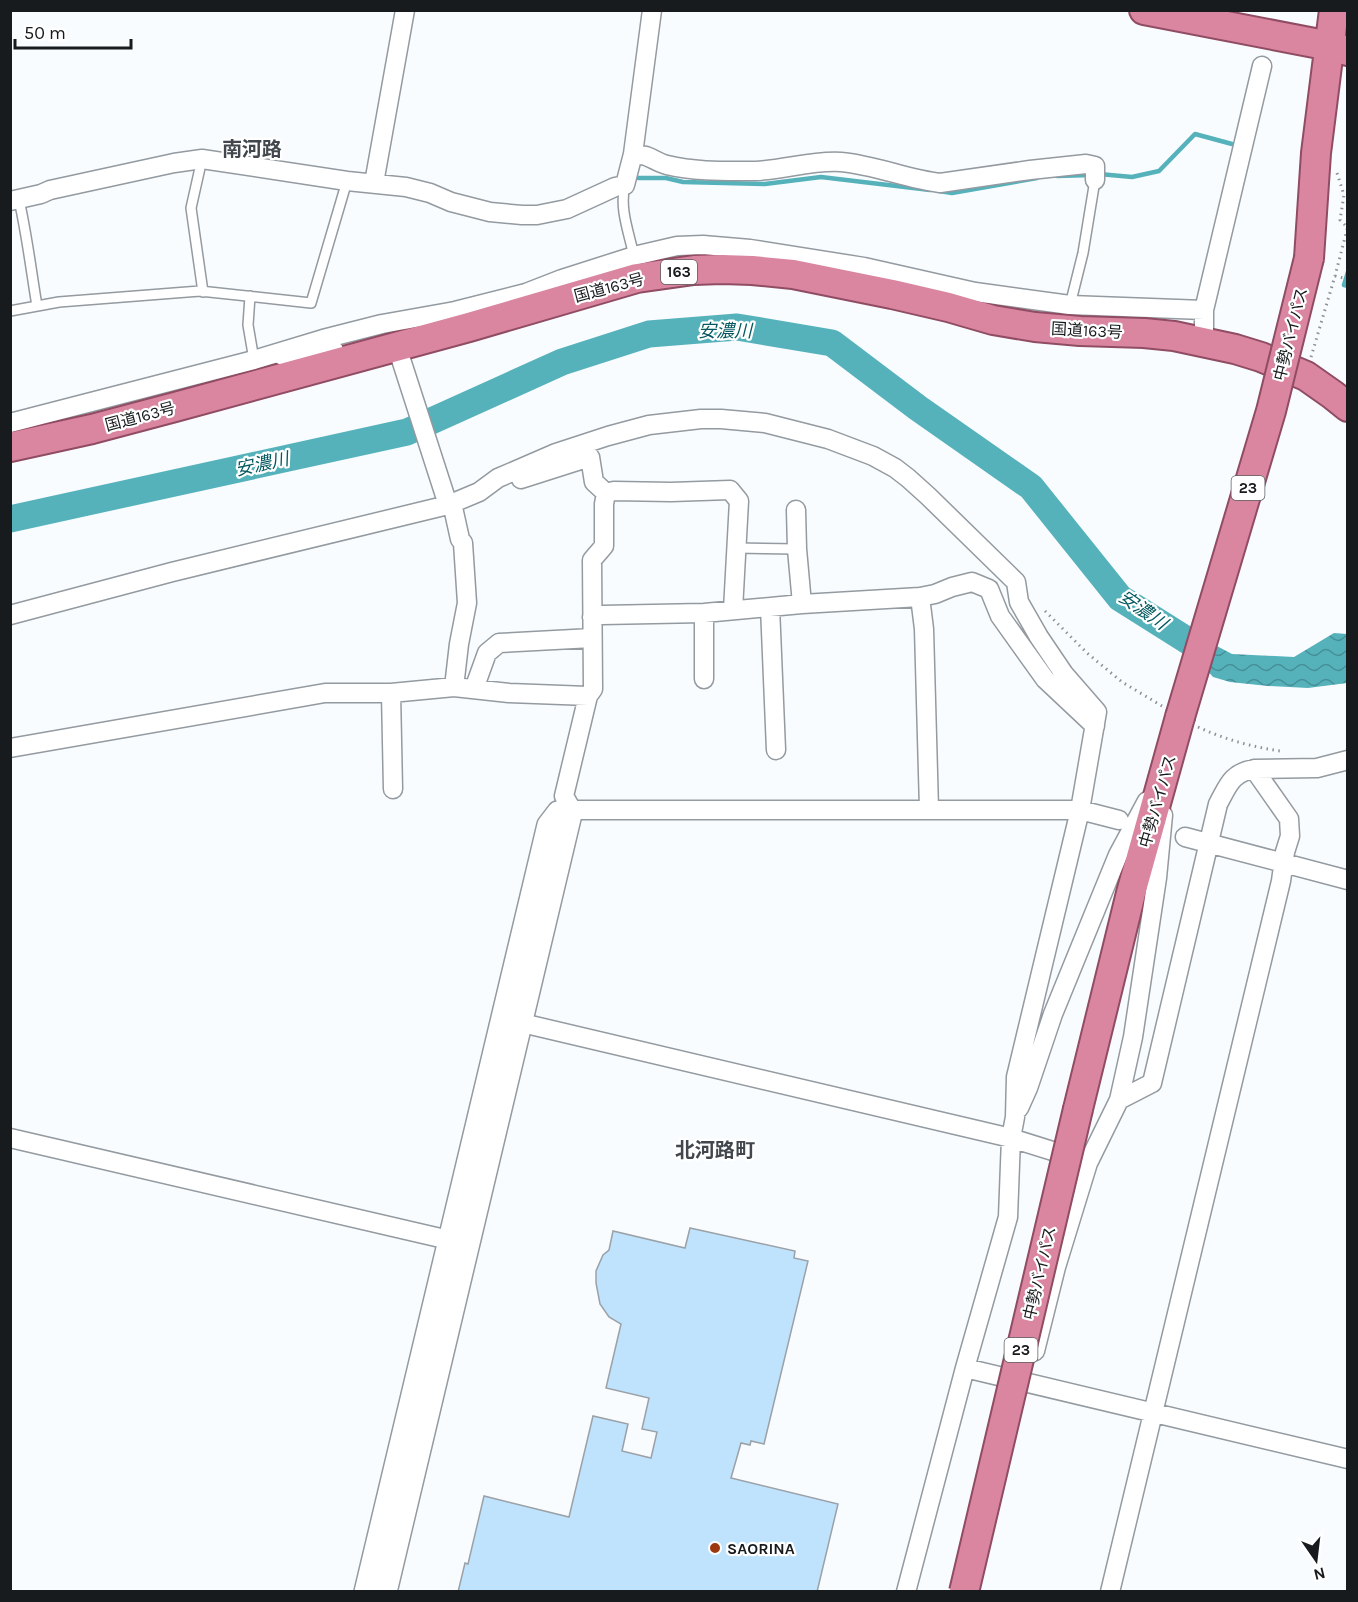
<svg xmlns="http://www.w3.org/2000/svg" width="1358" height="1602" viewBox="0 0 1358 1602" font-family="Karla,'Noto Sans JP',sans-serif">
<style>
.water{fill:url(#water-waves)}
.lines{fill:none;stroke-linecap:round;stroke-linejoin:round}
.stream{stroke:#55b2bb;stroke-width:4.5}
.river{stroke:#55b2bb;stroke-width:27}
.building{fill:#bfe2fd;stroke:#9aa1a7;stroke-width:1.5}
.service-casing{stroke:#939aa0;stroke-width:12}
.minor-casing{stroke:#939aa0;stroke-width:21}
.tertiary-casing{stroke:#939aa0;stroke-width:24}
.trunk-casing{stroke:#904c63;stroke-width:32}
.path{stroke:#8e9194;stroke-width:3;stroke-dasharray:1.5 4.5;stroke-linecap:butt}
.service{stroke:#fff;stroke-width:9}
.minor{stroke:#fff;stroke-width:18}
.tertiary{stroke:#fff;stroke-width:21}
.trunk{stroke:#da86a0;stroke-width:28}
.trunk-bridge-casing{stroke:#904c63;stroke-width:32;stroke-linecap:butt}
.trunk-bridge{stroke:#da86a0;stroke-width:28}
.poi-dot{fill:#9d370e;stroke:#fff;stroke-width:2}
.labels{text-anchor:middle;stroke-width:4.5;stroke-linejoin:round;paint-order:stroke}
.shield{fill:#fff;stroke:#5d5f61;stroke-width:1.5}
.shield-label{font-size:15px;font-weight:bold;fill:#181b1d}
.street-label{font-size:16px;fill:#181b1d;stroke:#fff}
.poi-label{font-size:16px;font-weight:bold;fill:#181b1d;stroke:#fff;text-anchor:start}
.water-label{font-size:18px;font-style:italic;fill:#045960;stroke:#fff}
.quarter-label{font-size:20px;font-weight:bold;fill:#41474c;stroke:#fff}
</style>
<defs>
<pattern id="water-waves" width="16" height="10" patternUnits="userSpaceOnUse" patternTransform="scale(1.5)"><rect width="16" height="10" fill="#55b2bb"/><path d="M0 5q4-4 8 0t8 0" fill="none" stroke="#459097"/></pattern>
</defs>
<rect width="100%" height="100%" fill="#f9fcff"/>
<!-- water -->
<path class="water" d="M1156,614L1232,654L1294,657L1334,633L1347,634V683L1308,688L1268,686L1230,682L1213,677Z"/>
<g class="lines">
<!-- stream -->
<path class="stream" d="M1099,174L1132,177L1159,171L1195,134L1232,144
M1057,176L1091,175
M638,178H666L683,182L765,184L821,177L930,190
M939,191L952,193L1037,178
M1348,272L1344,285L1348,286"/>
<!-- river -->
<path class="river" d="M10,519L407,432L562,362L649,334L737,327L832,343L918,408L1031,487L1120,598L1201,649"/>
</g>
<!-- building -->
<path class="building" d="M690,1228L795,1251L794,1258L808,1261L764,1444L751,1441L750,1445L741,1443L731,1478L838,1504L817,1592H458L465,1563L468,1564L484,1496L569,1517L593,1416L628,1424L622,1451L651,1458L657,1432L642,1429L649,1398L606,1388L621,1324L609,1317L600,1304L596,1283V1271L603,1255L609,1250L613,1231L685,1248Z"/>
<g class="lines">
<defs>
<path id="service" d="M202,159L191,208L203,292
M625,185C619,208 629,233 634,256
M19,200C27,235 31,270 37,306
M250,296L248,325L254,360
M1070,305L1083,253L1095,180
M10,311L59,302L200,291L311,303L347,181
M279,359L281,360L338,348
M736,548L797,549"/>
<path id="minor" d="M633,154C637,155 643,155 646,156C654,159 659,163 667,165C695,172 726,171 755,171C784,170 812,160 841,162C875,165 907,179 940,183L1030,170L1086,164L1095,166V180
M374,183L405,10
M10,201L41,194L50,190L174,163L202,159L347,181L406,187L430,193L451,202L490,212L522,215H537L567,209L615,187L625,185L633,154L652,10
M1204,342V310L1262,66
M397,347L448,505
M10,423L254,360L323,339L382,324L455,311L526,293L562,279L634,256L677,246L703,245L750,249L864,267L975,292L1070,305L1204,310
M521,479L590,457L594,482L606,493L604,504V546L592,560L593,689L588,696L564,796L572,810H1080L1119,820
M606,493L614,491L671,492L730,490L739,501L733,610
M452,503L460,539L463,543L467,603L459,644L454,687
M796,510L797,549L802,604
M920,597L924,629L929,809
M770,607L776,750
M704,613V679
M10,615L172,572L448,505L479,492L498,478L556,453L608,436L649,425L701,419H721L765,423L828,439L873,456L895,468L908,478L928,496L1016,582L1019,602L1039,637L1064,674L1097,712L1080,810L1016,1077L1015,1117L1011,1138L1008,1217L965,1368L906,1592
M592,617L602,615L704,613L802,604L920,597L935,594L952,587L972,582L989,589L1000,616L1045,679L1095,726
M474,689L487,653L499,643L592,638
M391,693L393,789
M10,748L325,693H391L454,687L509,693L588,696
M1185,837L1348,880
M522,1023L1011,1138L1075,1158
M1119,1100L1152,1083L1218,804C1228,786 1231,773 1254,769L1317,768L1348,760
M1019,1108L1028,1088L1053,1014L1118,855L1147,801
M10,1138L462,1243
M1035,1351L1056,1267L1088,1163L1119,1100L1133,1037L1157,878L1163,815
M965,1368L1348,1459
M1110,1592L1281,881L1285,852L1290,836L1289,819L1254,769"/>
<path id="tertiary" d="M365,1592L548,825L558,812L572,810L386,1592"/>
<path id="trunk" d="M1144,10L1330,46L1348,51
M1309,258L1316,153L1334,10
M10,447L92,429L175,407L469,327L637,278L694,270L722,269L752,270L793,274L892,294L948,307L993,320L1035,327L1080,331L1144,333L1174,336L1235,349L1261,357L1306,376L1333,395L1348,407
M1078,1109L1131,893L1180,717"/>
</defs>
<!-- service casing -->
<use href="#service" class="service-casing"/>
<!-- minor casing -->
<use href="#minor" class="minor-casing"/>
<!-- tertiary casing -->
<use href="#tertiary" class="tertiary-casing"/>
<!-- trunk casing -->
<use href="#trunk" class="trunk-casing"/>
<!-- path -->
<path class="path" d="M1337,173L1344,195L1340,220L1347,227
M1335,276L1348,279
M1311,357L1335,276L1348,226
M1045,611L1087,653L1122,682L1162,706
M1198,727C1224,739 1252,747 1280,751"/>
<!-- service -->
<use href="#service" class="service"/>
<!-- minor -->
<use href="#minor" class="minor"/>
<!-- tertiary -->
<use href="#tertiary" class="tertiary"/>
<!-- trunk -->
<use href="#trunk" class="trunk"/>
<defs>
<path id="trunk-bridge" d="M1180,717L1271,411L1309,258
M964,1592L1078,1109"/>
</defs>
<!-- trunk-bridge casing -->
<use href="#trunk-bridge" class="trunk-bridge-casing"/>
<!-- trunk-bridge -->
<use href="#trunk-bridge" class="trunk-bridge"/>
</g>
<!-- markers -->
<circle class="poi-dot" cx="715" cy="1548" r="6"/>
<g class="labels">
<!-- shield labels -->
<g class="shield">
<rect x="661" y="260" width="36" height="24" rx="4.5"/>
<rect x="1231.5" y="476" width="33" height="24" rx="4.5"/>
<rect x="1004.5" y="1338" width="33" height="24" rx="4.5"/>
</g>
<g class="shield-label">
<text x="679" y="277">163</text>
<text x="1248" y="493">23</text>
<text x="1021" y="1355">23</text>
</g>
<!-- street labels -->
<g class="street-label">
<text transform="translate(609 287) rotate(-15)" y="6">国道163号</text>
<text transform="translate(1087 330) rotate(3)" y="6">国道163号</text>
<text transform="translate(1290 334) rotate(-76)" y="6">中勢バイパス</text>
<text transform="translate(140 416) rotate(-15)" y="6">国道163号</text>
<text transform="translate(1157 801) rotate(-74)" y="6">中勢バイパス</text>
<text transform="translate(1039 1273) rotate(-77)" y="6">中勢バイパス</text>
</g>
<!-- poi labels -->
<g class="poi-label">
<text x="727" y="1554">SAORINA</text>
</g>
<!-- water labels -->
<g class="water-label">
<text x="725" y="337">安濃川</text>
<text transform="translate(262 464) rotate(-12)" y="6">安濃川</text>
<text transform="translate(1143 610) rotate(35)" y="6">安濃川</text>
</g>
<!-- quarter labels -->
<g class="quarter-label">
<text x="252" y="156">南河路</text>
<text x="715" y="1157">北河路町</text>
</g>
</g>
<!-- border -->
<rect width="1358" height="1602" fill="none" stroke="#181b1d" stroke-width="24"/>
<!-- north arrow -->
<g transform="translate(1316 1560) rotate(166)" stroke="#ffffff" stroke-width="4.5" paint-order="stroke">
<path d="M0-4.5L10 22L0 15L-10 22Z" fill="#181b1d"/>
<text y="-9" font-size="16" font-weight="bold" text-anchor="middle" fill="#181b1d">N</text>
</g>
<!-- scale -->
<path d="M15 39v9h116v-9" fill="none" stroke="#181b1d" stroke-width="3"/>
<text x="24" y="39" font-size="18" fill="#181b1d" stroke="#ffffff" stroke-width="4.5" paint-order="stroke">50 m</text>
</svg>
